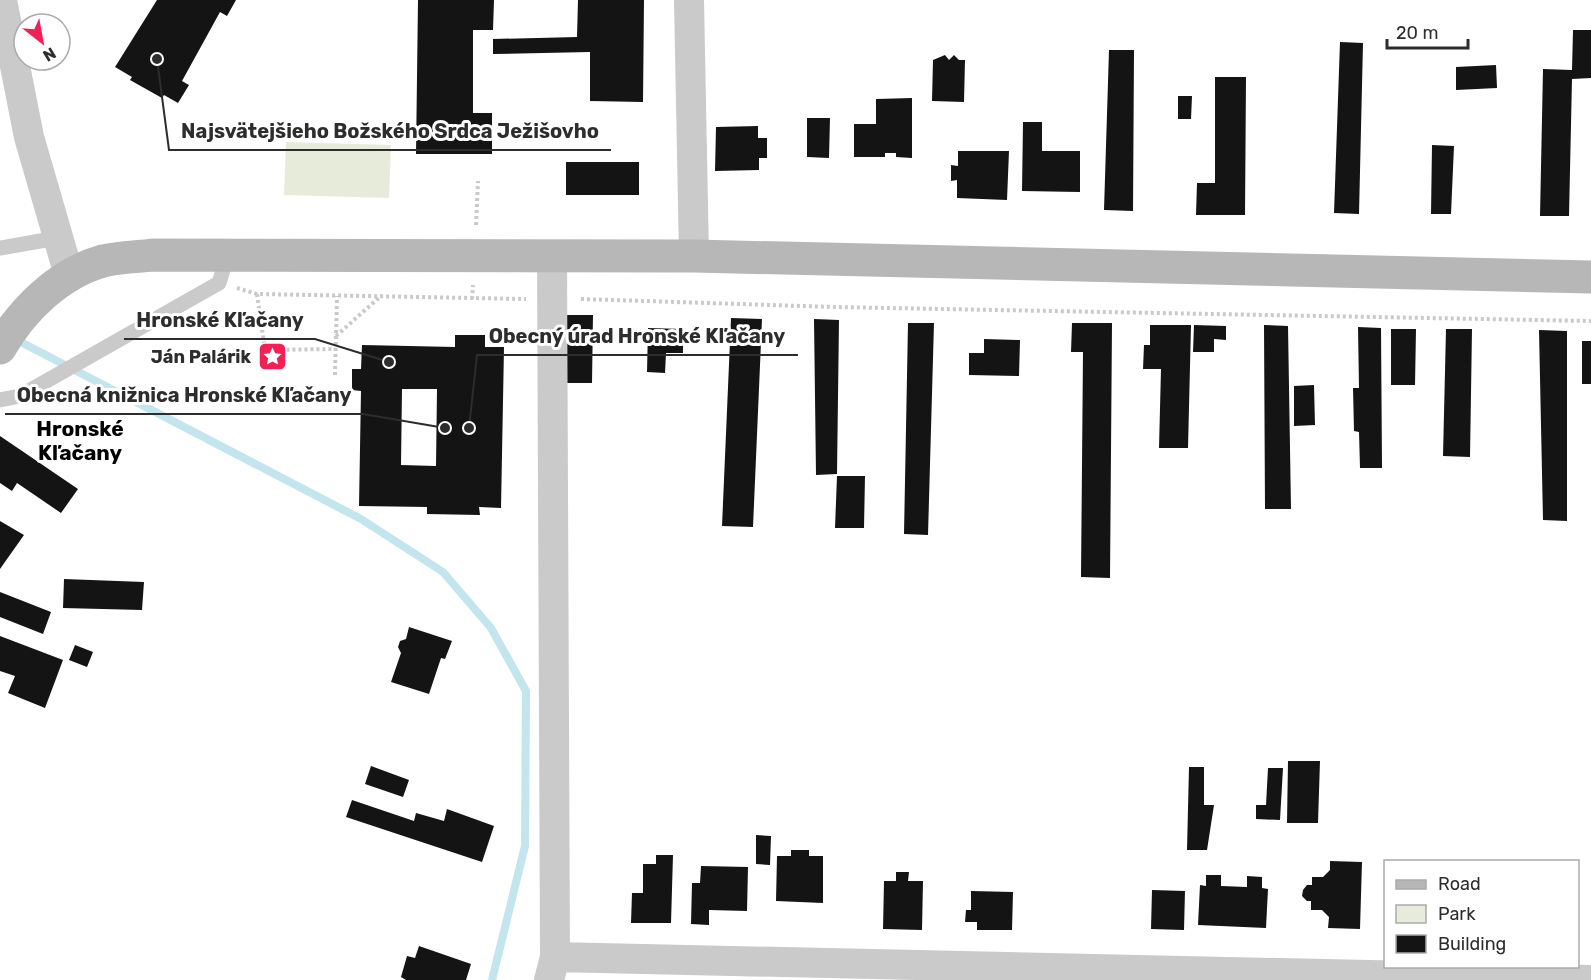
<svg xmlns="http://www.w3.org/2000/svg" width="1591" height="980" viewBox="0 0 1591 980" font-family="Rubik,sans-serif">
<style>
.green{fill:#e6ecd9}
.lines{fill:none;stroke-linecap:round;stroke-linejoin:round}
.stream{stroke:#c3e5ee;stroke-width:8}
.building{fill:#141414;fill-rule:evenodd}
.path{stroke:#cacaca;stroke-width:4;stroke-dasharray:3 3;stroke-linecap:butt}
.lane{stroke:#cacaca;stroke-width:15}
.street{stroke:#cacaca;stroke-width:30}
.secondary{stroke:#b7b7b7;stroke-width:33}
.labels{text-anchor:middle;stroke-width:6;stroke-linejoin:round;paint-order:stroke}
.poi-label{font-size:18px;font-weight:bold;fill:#2d2d2d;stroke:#fff;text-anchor:end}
.quarter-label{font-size:21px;font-weight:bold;fill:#000;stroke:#fff}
.leader{fill:none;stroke:#2d2d2d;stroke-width:2}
.callout-dot{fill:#2d2d2d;stroke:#fff;stroke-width:2}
.callout-label{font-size:20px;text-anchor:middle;font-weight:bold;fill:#2d2d2d;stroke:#fff;stroke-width:6;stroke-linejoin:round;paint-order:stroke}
</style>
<rect width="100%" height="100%" fill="#fff"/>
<!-- green -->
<path class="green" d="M286,142L391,145L389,198L284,195Z"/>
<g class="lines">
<!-- stream -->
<path class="stream" d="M15,339L361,519L443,572L491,628L526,691L525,846L492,980"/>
</g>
<!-- building -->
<path class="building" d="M157,0H236L227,16L220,12L182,81L189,85L178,103L164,95L162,98L130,80L132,77L115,67Z
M418,0H494L493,30H473V113H492V154H416Z
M578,0H644L643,102L590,101V52L493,54V39L577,37Z
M1573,30H1591V78L1572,79L1569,216H1540L1543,69L1572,70Z
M1340,42L1363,43L1359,214L1334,213Z
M1109,50H1134L1133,211L1104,210Z
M945,55L949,60L954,55L959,60H965L964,102L932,101L933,60Z
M1496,65L1497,88L1456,90V67Z
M1215,77H1246L1245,215H1196L1197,183H1215Z
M1178,96H1192L1191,119H1178Z
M912,98V158L896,157V153H885V157H854V124H876V99Z
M807,118H830L829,158L807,157Z
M1023,122H1042V151H1080V192L1022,191Z
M758,126V138H767V158H759V170L715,171L716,127Z
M1432,145L1454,146L1451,214H1431Z
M958,151H1009L1007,200L957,198V180L951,181V165L958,166Z
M566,162H639V195H566Z
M567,315H593L592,383H567Z
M731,318L762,319L753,527L722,526Z
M814,319L839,320L837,474L816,475Z
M908,323H934L928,535L904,534Z
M1072,323H1112L1110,578L1081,577L1083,352H1071Z
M1150,325H1191L1188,448H1159L1161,369H1143L1144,345H1150Z
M1194,325L1226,326V340L1214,339V352H1193Z
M1264,325L1288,326L1291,509H1265Z
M1358,327L1381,328L1382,468H1360L1359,432L1354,431L1353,388H1359Z
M648,328L683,329V353H666L665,373L647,372Z
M1391,329H1416L1415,385H1391Z
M1446,329H1472L1470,457L1443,456Z
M1539,330L1567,331V521L1543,520Z
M455,335H485V347H504L501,508L479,507L480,515L427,514V507L359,506L361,391L352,390V369H361L362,345L455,347ZM402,389H437L436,466L401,465Z
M984,339L1020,340L1019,376L969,375V353H984Z
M1582,341H1591V384H1582Z
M1314,385L1315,425L1294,426V386Z
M0,436L78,489L61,513L17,483L12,491L0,483Z
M837,476H865L864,528H835Z
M0,521L24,535L0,569Z
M64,579L144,582L142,610L63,608Z
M0,592L51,612L43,634L0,617Z
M409,627L452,641L445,659L441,658L429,694L391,682L401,653L398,647L400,641L406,639Z
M0,636L63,660L45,708L8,693L15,676L0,671Z
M75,645L93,652L87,667L69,660Z
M1288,761H1320L1318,823H1287Z
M371,766L409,780L403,797L365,784Z
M1189,767H1204V805H1214L1207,850H1187Z
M1268,768H1283L1280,820L1256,819V805H1266Z
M352,800L414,821L416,813L444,821L447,809L494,826L482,862L346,817Z
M756,835L771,836L770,865L756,864Z
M791,850H809V856H823V903L776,901L777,856H791Z
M656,855H673L671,923H631L632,893H643V864H656Z
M1330,861L1362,862L1360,929L1328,928L1329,917L1322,910H1311V901H1307L1302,896L1303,890L1307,885H1312V877H1323L1330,870Z
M701,866L748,867L747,911L709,910V925L691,924L692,883H700Z
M896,872H909L908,881H923L922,930L883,929L884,881H896Z
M1206,875H1221V886L1247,887V876L1262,877V888L1268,889L1266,928L1198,925L1200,885L1206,886Z
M1152,890L1185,891L1184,930L1151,929Z
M971,891L1013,892L1012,930H977V922H965L966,910H971Z
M419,946L471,964L466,980H406L401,977L407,956L415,958Z"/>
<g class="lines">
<!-- path -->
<path class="path" d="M476,225L478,181
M237,288L257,294L526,299
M257,294L265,350L335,349
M472,299L473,285
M581,299L834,307L1591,321
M336,336L381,296
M335,375L337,296"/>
<!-- lane -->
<path class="lane" d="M0,248L57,238
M0,400L20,396L219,283L228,254"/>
<!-- street -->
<path class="street" d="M2,0L29,137L69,275
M689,0L694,256
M555,957L1591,980
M549,980L555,957L552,256"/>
<!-- secondary -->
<path class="secondary" d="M0,348C22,310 59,273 103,261C119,257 137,257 153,255L694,256L1591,277"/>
</g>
<!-- icons -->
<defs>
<symbol id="sight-square" viewBox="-11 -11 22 22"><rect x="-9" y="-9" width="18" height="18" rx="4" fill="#f32056" stroke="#fff"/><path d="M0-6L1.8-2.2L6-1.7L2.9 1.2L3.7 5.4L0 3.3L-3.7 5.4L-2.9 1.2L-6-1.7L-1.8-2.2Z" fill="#fff"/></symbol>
</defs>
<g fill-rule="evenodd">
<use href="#sight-square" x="256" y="340" width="33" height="33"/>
</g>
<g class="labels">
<!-- poi labels -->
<g class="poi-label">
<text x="251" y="363">Ján Palárik</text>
</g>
<!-- quarter labels -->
<g class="quarter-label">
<text x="80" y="436">Hronské<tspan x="80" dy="24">Kľačany</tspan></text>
</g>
</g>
<!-- callouts -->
<path class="leader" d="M157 59L169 150H611M389 362L315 339H124M469 428L477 355H798M445 428L363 414H5"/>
<g class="callout-dot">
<circle cx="157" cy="59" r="6"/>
<circle cx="389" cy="362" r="6"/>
<circle cx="469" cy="428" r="6"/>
<circle cx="445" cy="428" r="6"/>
</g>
<g class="callout-label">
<text x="390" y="138">Najsvätejšieho Božského Srdca Ježišovho</text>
<text x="220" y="327">Hronské Kľačany</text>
<text x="637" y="343">Obecný úrad Hronské Kľačany</text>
<text x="184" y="402">Obecná knižnica Hronské Kľačany</text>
</g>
<!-- legend -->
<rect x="1384" y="860" width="195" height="108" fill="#ffffff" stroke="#ababab" stroke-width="1.5"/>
<rect x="1396" y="880" width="30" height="9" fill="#b7b7b7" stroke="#ababab" stroke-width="1.5"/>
<text x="1438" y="890" font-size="18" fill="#2d2d2d">Road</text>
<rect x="1396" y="905" width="30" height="18" fill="#e6ecd9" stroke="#ababab" stroke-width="1.5"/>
<text x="1438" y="920" font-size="18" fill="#2d2d2d">Park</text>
<rect x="1396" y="935" width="30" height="18" fill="#141414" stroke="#ababab" stroke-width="1.5"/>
<text x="1438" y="950" font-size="18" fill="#2d2d2d">Building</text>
<!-- north arrow -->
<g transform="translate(42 42) rotate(149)"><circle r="28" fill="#ffffff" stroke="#ababab" stroke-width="1.5"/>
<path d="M0-4.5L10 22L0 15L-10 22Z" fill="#f32056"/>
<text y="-9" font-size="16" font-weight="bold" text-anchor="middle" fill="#2d2d2d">N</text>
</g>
<!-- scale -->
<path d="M1387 39v9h81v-9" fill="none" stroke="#2d2d2d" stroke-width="3"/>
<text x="1396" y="39" font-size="18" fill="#2d2d2d" stroke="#ffffff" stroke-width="4.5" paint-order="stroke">20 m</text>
</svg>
